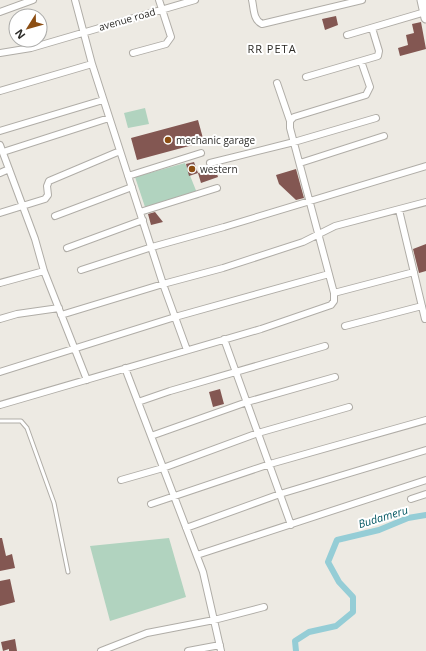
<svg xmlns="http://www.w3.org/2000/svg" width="426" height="651" viewBox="0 0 426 651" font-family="'Open Sans',sans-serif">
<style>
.green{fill:#b1d3bf}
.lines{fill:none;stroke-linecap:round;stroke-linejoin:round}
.canal{stroke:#95cdd6;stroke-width:6}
.building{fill:#835752}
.lane-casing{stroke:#b0ada7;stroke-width:5}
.street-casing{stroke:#b0ada7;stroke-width:8}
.secondary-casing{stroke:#b0ada7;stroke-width:11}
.lane{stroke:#fff;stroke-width:3}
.street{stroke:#fff;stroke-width:6}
.secondary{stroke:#fff;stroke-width:9}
.poi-dot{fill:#8c4e13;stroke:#fff;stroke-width:1.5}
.labels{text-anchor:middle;stroke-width:4;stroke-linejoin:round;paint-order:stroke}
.street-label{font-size:10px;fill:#2d2c29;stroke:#fff}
.poi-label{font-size:10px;fill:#2d2c29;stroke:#fff;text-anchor:start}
.neighbourhood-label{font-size:11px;letter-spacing:1px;fill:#2c2a25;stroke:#fff}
.water-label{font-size:11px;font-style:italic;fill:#065964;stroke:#fff}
</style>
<rect width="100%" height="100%" fill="#edeae3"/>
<!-- green -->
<path class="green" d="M145,108L149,124L128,128L124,113Z
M185,163L199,198L145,207L135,177Z
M169,538L186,597L110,621L90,546Z"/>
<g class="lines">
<!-- canal -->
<path class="canal" d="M296,651L295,641L309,632L336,626L353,612V597L339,582L328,562L337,540L379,530L408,518L426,515"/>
</g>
<!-- building -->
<path class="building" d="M336,16L338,25L325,30L322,19Z
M421,22L426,49L400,56L398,48L408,45L406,35L414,33L412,24Z
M198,120L204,142L137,160L131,138Z
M194,162L198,173L189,176L186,164Z
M215,168L218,177L201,183L198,173Z
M296,169L304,198L296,200L279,184L276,175Z
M155,212L163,222L151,225L148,214Z
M426,244V271L419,273L413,249Z
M220,389L224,404L213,407L209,392Z
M0,538H2L6,556L12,554L15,568L0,571Z
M10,579L15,602L0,606V581Z
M15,639L17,651H9V649L3,651L1,642Z"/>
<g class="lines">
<defs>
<path id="lane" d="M0,421H21L27,428L54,503L68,572"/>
<path id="street" d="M75,0L92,64L163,284L223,268L303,242L335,226L426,202
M252,0C254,8 253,20 262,24L362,0
M0,12L33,0
M347,35L425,12
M0,53L31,48L195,0
M133,53L166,44L171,37L159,0
M306,77L378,56L379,51L372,28
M277,83L290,121
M0,91L92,64
M0,131L103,100
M0,145L35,239L44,271L87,380
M3,152L109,118
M210,163L294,142L376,118
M300,163L384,136
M0,173L9,169
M128,176L201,153
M399,210L425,319
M140,212L217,188
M0,213L45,199L48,195L47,186L49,181L120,151
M55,216L132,187
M67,248L143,220
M81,270L152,247L224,227L426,166
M0,283L44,271
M334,293L414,272
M61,315L163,284L187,350
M0,319L17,314L59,308
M345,326L422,306
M224,339L291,525
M125,368L203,572L221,651
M0,372L175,317L329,274
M138,402L170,391L325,346
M0,405L261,329L331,305L334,301V293L290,128V121L294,117L366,95L370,87L361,61
M151,436L247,402L335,377
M121,480L163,468L258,433L349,407
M411,499L426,494
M151,504L270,464L426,420
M186,528L280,494L426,450
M197,555L426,480
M101,651L147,633L214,620L264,607
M188,651L220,645"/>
<path id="secondary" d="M422,0L426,18"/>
</defs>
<!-- lane casing -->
<use href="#lane" class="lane-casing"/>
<!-- street casing -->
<use href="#street" class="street-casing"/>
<!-- secondary casing -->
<use href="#secondary" class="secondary-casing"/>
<!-- lane -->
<use href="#lane" class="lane"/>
<!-- street -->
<use href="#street" class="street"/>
<!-- secondary -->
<use href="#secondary" class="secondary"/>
</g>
<!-- markers -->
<g class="poi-dot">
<circle cx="168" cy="140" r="4"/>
<circle cx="192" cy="169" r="4"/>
</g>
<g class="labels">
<!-- street labels -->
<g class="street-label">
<text transform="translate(127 19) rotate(-16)" y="4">avenue road</text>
</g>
<!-- poi labels -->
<g class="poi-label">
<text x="176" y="144">mechanic garage</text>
<text x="200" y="173">western</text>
</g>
<!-- neighbourhood labels -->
<g class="neighbourhood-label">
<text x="272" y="53">RR PETA</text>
</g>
<!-- water labels -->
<g class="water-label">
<text transform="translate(383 517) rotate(-17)" y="4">Budameru</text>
</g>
</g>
<!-- north arrow -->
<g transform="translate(28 28) rotate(233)"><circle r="19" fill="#ffffff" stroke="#ababa9"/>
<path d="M0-3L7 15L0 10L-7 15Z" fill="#8c4e13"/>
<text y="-6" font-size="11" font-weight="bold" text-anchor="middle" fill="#2d2c29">N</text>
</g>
</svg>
